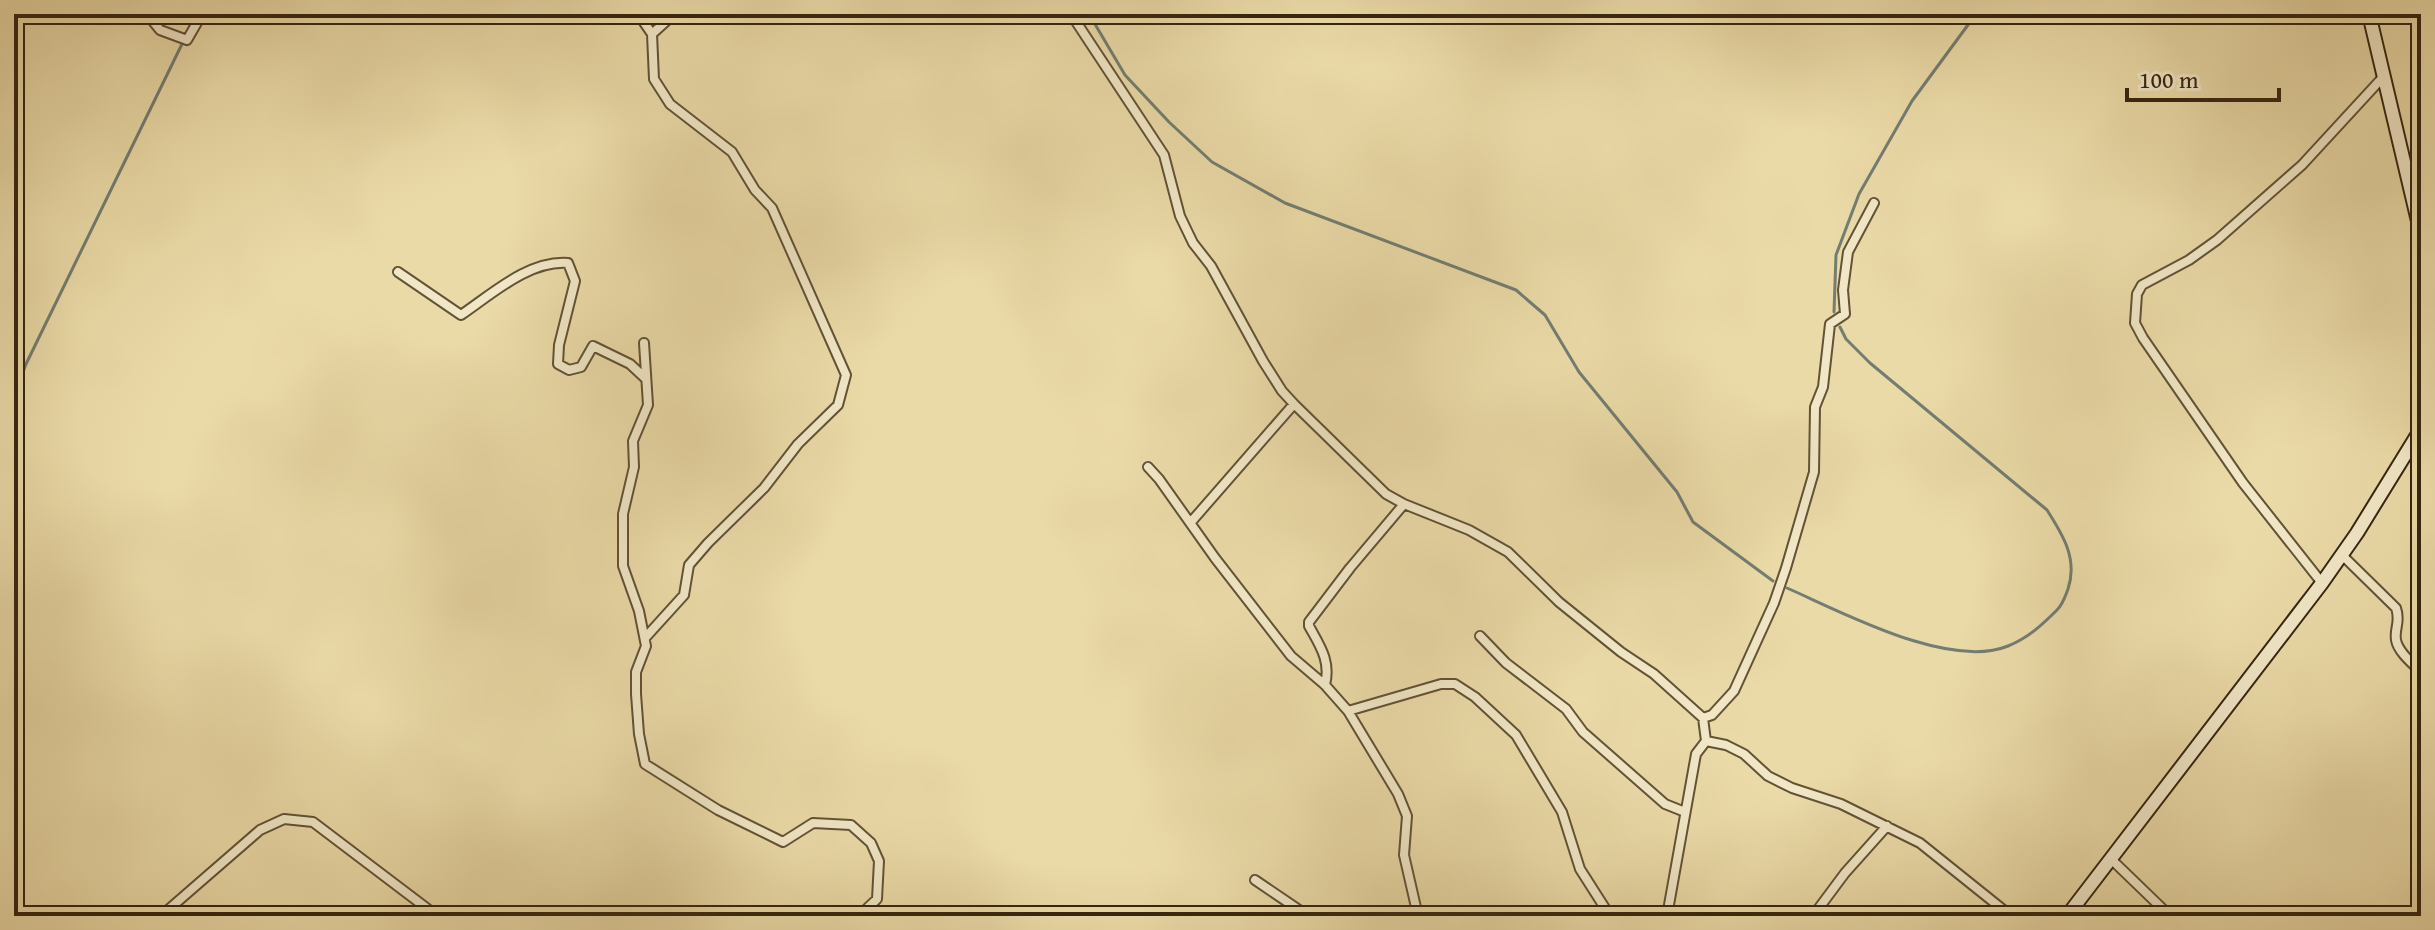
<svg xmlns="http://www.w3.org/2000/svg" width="2435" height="930" viewBox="0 0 2435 930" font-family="'Gentium Book Plus',serif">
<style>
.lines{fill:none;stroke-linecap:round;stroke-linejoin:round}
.stream{stroke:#737d71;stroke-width:3}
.street-casing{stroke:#625236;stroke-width:12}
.secondary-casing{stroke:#352510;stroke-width:16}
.street{stroke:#f1e7c6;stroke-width:8}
.secondary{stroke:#f1e7c6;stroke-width:12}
</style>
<rect width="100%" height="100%" fill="#eadaa7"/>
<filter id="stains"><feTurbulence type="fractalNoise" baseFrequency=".0025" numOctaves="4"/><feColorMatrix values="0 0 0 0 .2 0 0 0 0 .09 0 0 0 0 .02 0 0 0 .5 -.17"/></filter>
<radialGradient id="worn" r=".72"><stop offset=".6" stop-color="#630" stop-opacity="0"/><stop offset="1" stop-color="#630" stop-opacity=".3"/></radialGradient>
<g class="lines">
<!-- stream -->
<path class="stream" d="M1089,14L1125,75L1169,122L1212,162L1285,203L1516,290L1545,315L1579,372L1677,492L1693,522L1773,581
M1834,312L1836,255L1859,194L1912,101L1976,14
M14,396L26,364L183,42
M1787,588C1842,612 1949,670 2008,646C2028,638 2042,625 2057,610C2063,604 2065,597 2068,589C2078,559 2063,535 2047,510L1870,363L1846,339L1840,327"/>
<defs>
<path id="street" d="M147,14L160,30L187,40L202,14
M631,14L641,18L652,34L654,79L670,104L732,152L755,190L772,208L846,375L838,405L798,444L764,488L708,543L689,565L684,595L645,638
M1071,14L1164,155L1180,216L1193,243L1211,266L1263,361L1282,391L1294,404
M14,15L49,19L69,14
M652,34L674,14
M398,272L461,315C492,294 529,260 568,263L575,281L559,345L558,364L569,370L581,367L593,346L630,364L645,378
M644,343L648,405L633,441L634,467L623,514V566L639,611L646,646L636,672V694L639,734L645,764L718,810L783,842L813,823L851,825L871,843L879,861L877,899L859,916
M1148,467L1159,479L1215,558L1291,656L1325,685L1348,711
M1191,522L1294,404L1386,494L1404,504L1469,530L1508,552L1559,602L1621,652L1654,674L1703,718L1706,741L1696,754L1667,916
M2342,555L2396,608C2401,622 2394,628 2396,640C2398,652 2413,664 2421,672
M2322,583L2243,483L2143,338L2135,323L2137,294L2142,285L2189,260L2217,240L2302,165L2384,76
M1480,636L1506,663L1566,709L1583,732L1665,804L1685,812
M1325,685C1331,661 1320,646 1309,626V622L1350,568L1404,504
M1703,718L1712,715L1734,691L1774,603L1786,568L1814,472L1815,407L1823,387L1830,324L1845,314L1843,290L1848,252L1874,203
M1706,741L1726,745L1744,754L1768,776L1792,788L1841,804L1920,843L2011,916
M2111,859L2170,916
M1255,880L1308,916
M161,916L260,830L284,819L313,822L437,916
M1418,916L1404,855L1407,816L1398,794L1348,711L1441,684H1455L1475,697L1516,735L1562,812L1580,869L1610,916
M1813,916L1845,873L1887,826"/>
<path id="secondary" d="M2369,14L2421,234
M2067,916L2322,583L2357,533L2421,429"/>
</defs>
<!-- street casing -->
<use href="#street" class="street-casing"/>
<!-- secondary casing -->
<use href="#secondary" class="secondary-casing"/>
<!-- street -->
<use href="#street" class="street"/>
<!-- secondary -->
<use href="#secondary" class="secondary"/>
</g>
<!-- margin -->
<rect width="2435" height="930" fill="none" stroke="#eadaa7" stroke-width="48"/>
<rect x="16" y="16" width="2403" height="898" fill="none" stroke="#352510" stroke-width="4"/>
<rect x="24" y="24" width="2387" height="882" fill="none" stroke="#352510" stroke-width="2"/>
<!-- scale -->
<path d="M2127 88v12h152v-12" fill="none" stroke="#352510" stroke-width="4"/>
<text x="2139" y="88" font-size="24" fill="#352510" stroke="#f1e7c6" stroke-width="6" paint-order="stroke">100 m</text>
<rect width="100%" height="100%" filter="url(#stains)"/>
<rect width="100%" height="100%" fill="url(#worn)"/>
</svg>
